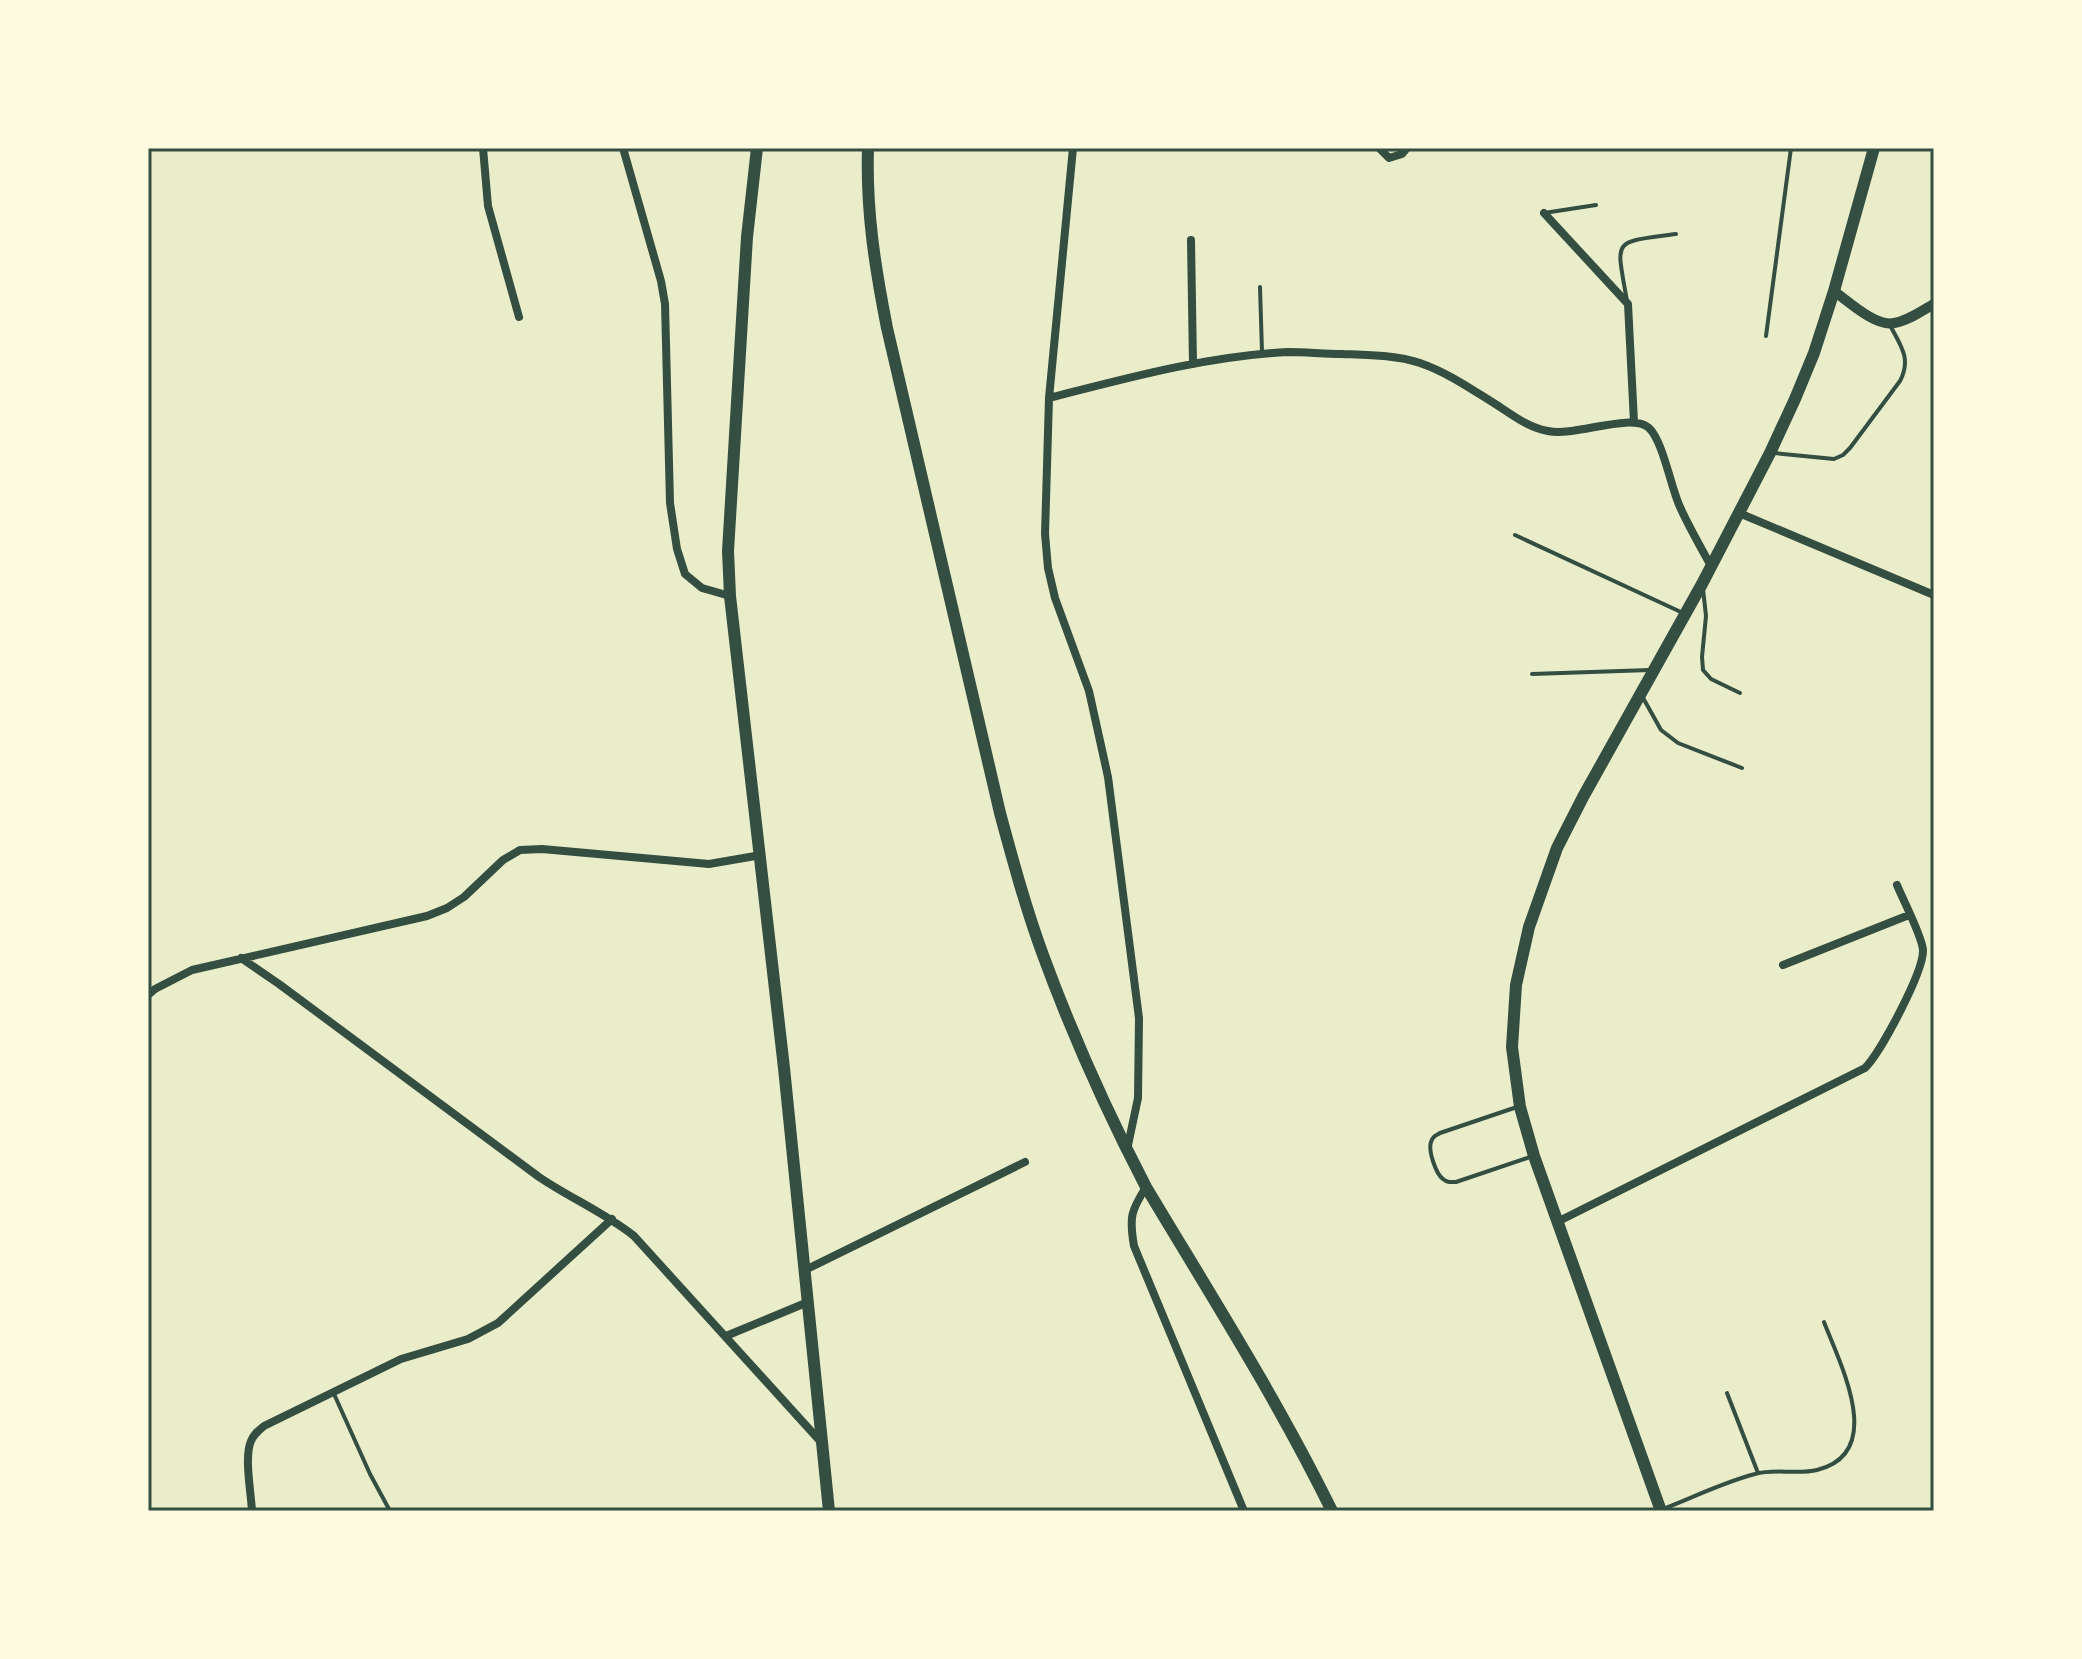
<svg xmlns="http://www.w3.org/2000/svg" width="2082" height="1659" viewBox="0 0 2082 1659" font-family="'IBM Plex Sans',sans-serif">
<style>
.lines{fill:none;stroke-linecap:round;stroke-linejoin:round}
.service{stroke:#344e41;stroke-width:4}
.minor{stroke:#344e41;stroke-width:8}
.tertiary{stroke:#344e41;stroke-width:10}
.secondary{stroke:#344e41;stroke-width:12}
.primary{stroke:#344e41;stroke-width:12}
.neatline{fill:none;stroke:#344e41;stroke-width:3}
</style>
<rect width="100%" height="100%" fill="#e9edc9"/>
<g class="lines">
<!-- service -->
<path class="service" d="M1544,213L1596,205
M1260,287L1262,352
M1627,301C1616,237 1611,243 1676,234
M1766,336L1791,148
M1774,453L1834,459L1843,455L1850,448L1900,381C1912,358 1900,345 1890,325
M1515,535L1683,613
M1703,589L1706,616L1702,657L1703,670L1711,679L1740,693
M1532,674L1650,670
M1642,696L1661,730L1678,743L1742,768
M1517,1107L1440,1133C1435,1136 1433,1136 1431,1142C1428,1151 1436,1174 1443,1179C1448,1183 1450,1182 1456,1182L1530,1157
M1727,1393L1758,1473
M334,1394L370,1474L390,1511
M1663,1509C1694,1497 1724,1482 1755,1474C1775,1468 1797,1475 1817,1470C1887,1453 1840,1364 1824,1322"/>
<!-- minor -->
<path class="minor" d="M483,148L488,206L519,317
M623,148L661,281L665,304L670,503L677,549L685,574L702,588L730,596
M1073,148L1049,398L1045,534L1048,568L1055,598L1089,691L1108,777L1139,1018L1138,1098L1127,1150
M1379,148L1389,158L1402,154L1407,148
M1544,213L1628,304L1634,422
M1191,240L1193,364
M1049,398C1127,378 1207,356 1288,352C1306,352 1324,354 1342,354C1368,355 1396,355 1420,363C1449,373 1474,391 1500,407C1515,417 1530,428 1548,431C1575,437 1631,412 1649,428C1663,441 1671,488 1680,507C1689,527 1700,546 1711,566
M1739,513L1934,595
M241,958L279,984L539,1177C570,1198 605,1213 634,1236L821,1442
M1783,965L1909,915
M148,995L155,989L192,970L427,916L447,908L464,897L503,860L520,850L542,849L709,864L761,855
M1146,1187C1131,1211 1129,1217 1134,1246L1244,1511
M1557,1222L1865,1068C1881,1052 1924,971 1923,950C1922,936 1903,900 1897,885
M805,1270L1025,1162
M726,1336L808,1302
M252,1511C251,1492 244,1457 251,1441C254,1434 258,1431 264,1426L401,1359L468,1339L498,1323L612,1219"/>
<!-- tertiary -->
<path class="tertiary" d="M1834,291C1849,302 1876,327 1894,323C1908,321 1921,311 1934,304"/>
<!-- secondary -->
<path class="secondary" d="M757,148L747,237L728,551L730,596L784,1068L829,1511
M1661,1511L1534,1156L1520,1107L1512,1047L1516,985L1529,927L1557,848L1583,797L1702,584L1770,453L1795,399L1814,353L1834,291L1874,148"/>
<!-- primary -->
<path class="primary" d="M868,148C866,211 875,267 887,328L1000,813C1013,861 1026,909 1043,955C1072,1034 1107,1112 1146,1187C1210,1294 1277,1399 1332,1511"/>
</g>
<!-- border -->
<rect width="2082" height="1659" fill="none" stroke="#fefae0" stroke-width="300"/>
<rect x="150" y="150" width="1782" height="1359" class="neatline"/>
</svg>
